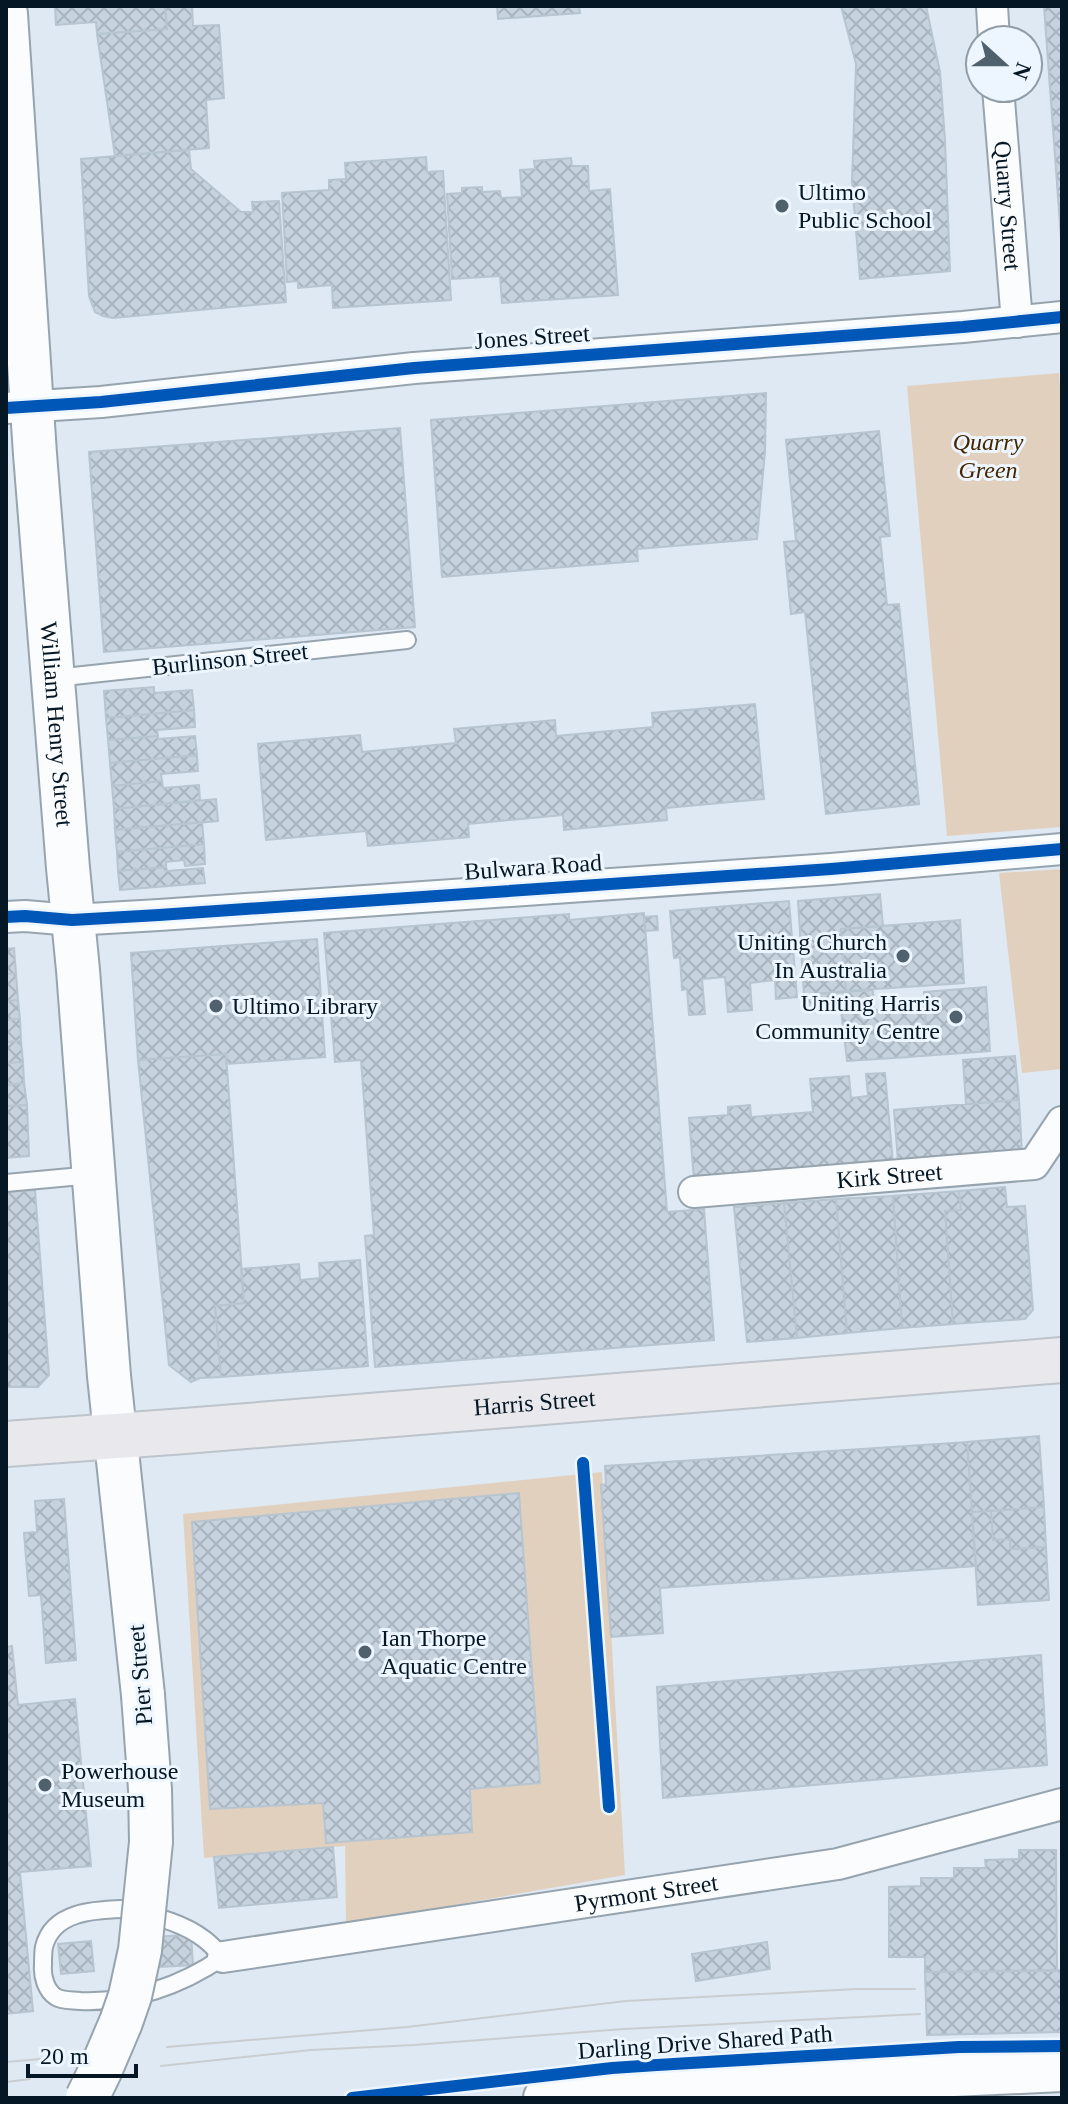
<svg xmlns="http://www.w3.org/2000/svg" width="1068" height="2104" viewBox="0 0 1068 2104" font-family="'Times New Roman',serif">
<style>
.park{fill:#e2d0bf}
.building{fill:url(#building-cross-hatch);stroke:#b7c5d0;stroke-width:2}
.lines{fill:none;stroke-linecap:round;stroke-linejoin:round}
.lane-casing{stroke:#96a4af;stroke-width:20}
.street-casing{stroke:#96a4af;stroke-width:34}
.secondary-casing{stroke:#96a4af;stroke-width:46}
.primary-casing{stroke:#bdc4cb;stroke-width:48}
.lane{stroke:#fafcfd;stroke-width:16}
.street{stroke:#fafcfd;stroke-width:30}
.secondary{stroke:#fafcfd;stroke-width:42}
.primary{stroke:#e8e8ed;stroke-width:44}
.tram{stroke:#cacdd0;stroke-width:2}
.secondary-bridge-casing{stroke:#96a4af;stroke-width:46;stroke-linecap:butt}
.secondary-bridge{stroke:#fafcfd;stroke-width:42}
.cycleway-casing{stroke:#edf6ff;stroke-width:17}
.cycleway{stroke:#0057b8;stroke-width:12}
.poi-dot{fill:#51606d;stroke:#edf6ff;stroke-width:3}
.labels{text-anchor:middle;stroke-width:6;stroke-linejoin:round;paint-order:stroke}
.poi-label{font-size:24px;fill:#051725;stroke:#edf6ff;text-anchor:start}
.street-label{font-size:24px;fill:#051725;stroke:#edf6ff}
.park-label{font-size:24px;font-style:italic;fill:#462600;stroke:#edf6ff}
</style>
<defs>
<pattern id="building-cross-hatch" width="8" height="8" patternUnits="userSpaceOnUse" patternTransform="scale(2)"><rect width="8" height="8" fill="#c6d3de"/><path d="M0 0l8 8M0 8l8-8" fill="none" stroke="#a9b4be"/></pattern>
</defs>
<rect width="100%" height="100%" fill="#dfe9f3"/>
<!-- park -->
<path class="park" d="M1059,373L1062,418V827L947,836L907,386Z
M1062,869V1069L1022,1073L999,873Z
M602,1472L625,1875L346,1924L345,1846L204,1858L183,1514Z"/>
<!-- building -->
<path class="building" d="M55,6H165L167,29L97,34L96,22L56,25Z
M167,6H192L193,26L219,25L224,98L206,100L209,148L115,156L97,34L167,29L165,9Z
M497,6H579L580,13L498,19Z
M841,6H926L940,72L945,140L950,271L860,279L852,181L856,64Z
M1044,6H1062V252Z
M189,150L191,169L241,212H253L252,202L279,201L286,302L113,318L103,316L95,312L89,296L81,159Z
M426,157L427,172L443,171L451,300L333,308L332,285L298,288V281L287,282L282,193L329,190V180L346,179L345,163Z
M571,158L572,166H588L589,191L610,189L618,295L502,303L500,276L452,279L447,194L462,193V188L482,187V192L500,191L501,198L522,197L520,170L535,169L534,161Z
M766,393L765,452L757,539L637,549L638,561L442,577L431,420Z
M400,428L415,627L104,652L89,452Z
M879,431L890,536L880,537L887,605L899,604L919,804L826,814L805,612L791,614L784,542L796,541L786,440Z
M154,687V693L192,690L194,710L106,718L104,691Z
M755,704L764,799L666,808L667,820L564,830L563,815L468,824L469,837L368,846L366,831L266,840L258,744L360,735L362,752L456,743L454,729L555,720L556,736L653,727L652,713Z
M194,710L195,727L157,730L158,736L108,740L106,718Z
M158,736V739L195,736L197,755L110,763L108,740Z
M197,755L198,771L161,774L162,781L112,786L110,763Z
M162,781L163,788L199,785L200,800L114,809L112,786Z
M216,799L218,821L115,830L114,809Z
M202,822L204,844L117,852L115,830Z
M204,844L205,864L185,866L184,860L166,862V867L118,871L117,852Z
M166,867L167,871L203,868L205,883L120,890L118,871Z
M880,894L883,926L841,929L846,991L804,995L798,901Z
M789,901L797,997L776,999L775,980L750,983L752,1010L728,1012L725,977L702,979L705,1014L689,1015L687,989L682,990L680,957L674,958L670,911Z
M644,913L667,1212L704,1209L714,1340L375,1367L365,1236L374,1235L361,1060L335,1062L324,933L569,914V920Z
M657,916L658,930L645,931L644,917Z
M960,920L964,983L846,991L841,929Z
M317,939L325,1057L226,1064V1054L138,1060L131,953Z
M14,948L16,973L6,974V949Z
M16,973L18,1000L6,1001V974Z
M986,987L990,1051L909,1057L907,1028L926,1027L924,992Z
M873,990L874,1010L924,1006L926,1027L907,1028L909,1057L847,1061L841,1010L807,1013L804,995Z
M18,1000L20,1019L6,1020V1001Z
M20,1019L21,1041L6,1042V1020Z
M21,1041L23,1062L6,1063V1042Z
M226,1054L244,1303L215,1306L221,1377L200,1378L191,1382L169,1365L138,1060Z
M1015,1056L1019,1100L966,1104L963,1060Z
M23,1062L24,1083L6,1085V1063Z
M885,1073L893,1163L694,1180L689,1118L728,1115V1107L750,1105L751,1117L813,1112L810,1079L849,1076L851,1098L868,1096L866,1074Z
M24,1083L27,1105L6,1106V1085Z
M1019,1100L1022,1153L898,1162L894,1110Z
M27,1105L29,1156L6,1158V1106Z
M1005,1187L1007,1207L1025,1206L1033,1310L1025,1319L953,1324L945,1211L961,1210L959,1191Z
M35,1190L49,1375L38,1387H6V1192Z
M959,1191L961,1210L945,1211L953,1324L902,1328L893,1196Z
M893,1196L902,1328L847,1333L836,1199Z
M836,1199L847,1333L797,1338L784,1203Z
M784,1203L797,1338L747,1342L734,1207Z
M360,1260L368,1366L221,1377L215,1306L244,1303L241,1269L299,1264L300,1280L320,1278L319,1263Z
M1039,1436L1044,1507L972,1512L967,1442Z
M967,1442L976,1566L660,1588L663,1633L611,1637L601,1485L606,1484L605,1466Z
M519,1493L540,1783L470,1789L472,1832L326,1843L323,1803L210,1809L192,1522Z
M64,1499L76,1660L46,1663L41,1595L29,1596L24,1533L37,1532L35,1501Z
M1044,1507L1046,1547L1010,1549V1539L993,1540L991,1511Z
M991,1511L993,1540L1010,1539V1549L1046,1547L1049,1600L978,1605L972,1512Z
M12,1646L18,1705L75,1699L91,1866L20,1872L33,2011L6,2014V1647Z
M1041,1655L1047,1765L663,1798L657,1687Z
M333,1847L337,1897L219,1908L214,1857Z
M1019,1850H1056L1057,1971L925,1972V1957H889V1887L921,1886V1878H954V1868H986L985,1860L1019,1859Z
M191,1934L193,1965L160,1967L158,1937Z
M91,1941L94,1971L61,1974L58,1944Z
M767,1942L770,1969L696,1981L692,1954Z
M1062,1970V2032L927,2035L925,1972Z"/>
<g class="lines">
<defs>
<path id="lane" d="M55,678L407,640
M6,1183L92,1175
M126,1909C153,1916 182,1922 204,1939C211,1944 217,1951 223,1957C181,1986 131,2003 80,2001C72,2000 62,2001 56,1997C46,1991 42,1976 43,1965C43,1959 43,1952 44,1947C53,1910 97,1910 126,1909Z"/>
<g id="street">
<path d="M992,6L994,40"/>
<path id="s1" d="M998,88L1017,322"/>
<path d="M6,408L101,402L414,368L963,327L1062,317"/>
<path d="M6,917L25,916L72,920L159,915L831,869L1062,849"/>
<path id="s2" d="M694,1192L1034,1164L1062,1122"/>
<path id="s3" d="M223,1957L838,1864L1062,1804"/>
</g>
<g id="secondary">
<path id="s4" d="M6,14L35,454L68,868L78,970L109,1376L143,1695"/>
<path d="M545,2098L615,2091L1062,2070"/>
</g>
<g id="primary">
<path id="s5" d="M6,1444L185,1431L1062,1360"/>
</g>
</defs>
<!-- lane casing -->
<use href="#lane" class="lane-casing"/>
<!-- street casing -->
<use href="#street" class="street-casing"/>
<!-- secondary casing -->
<use href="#secondary" class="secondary-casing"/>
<!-- primary casing -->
<use href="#primary" class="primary-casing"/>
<!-- lane -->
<use href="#lane" class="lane"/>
<!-- street -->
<use href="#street" class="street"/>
<!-- secondary -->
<use href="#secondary" class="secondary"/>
<!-- primary -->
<use href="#primary" class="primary"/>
<!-- tram -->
<path class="tram" d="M167,2047L407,2027L626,2001L857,1989H915
M6,2062L41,2059
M161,2066L311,2050L414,2045L624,2029L920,2014
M6,2082L30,2079"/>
<defs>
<path id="secondary-bridge" d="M87,2098L101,2069L121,2022L130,1996L140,1950L151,1842L150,1789L143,1695"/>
</defs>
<!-- secondary-bridge casing -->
<use href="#secondary-bridge" class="secondary-bridge-casing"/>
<!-- secondary-bridge -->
<use href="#secondary-bridge" class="secondary-bridge"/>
<defs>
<path id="cycleway" d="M6,408L101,402L414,368L963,327L1062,317
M6,917L25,916L72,920L159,915L831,869L1062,849
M583,1463L609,1807
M352,2098L612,2068L657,2065L959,2047L1062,2046"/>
</defs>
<!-- cycleway casing -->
<use href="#cycleway" class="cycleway-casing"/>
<!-- cycleway -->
<use href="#cycleway" class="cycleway"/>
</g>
<!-- markers -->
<g class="poi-dot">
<circle cx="782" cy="206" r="8"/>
<circle cx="903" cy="956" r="8"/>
<circle cx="216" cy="1006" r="8"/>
<circle cx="956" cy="1017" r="8"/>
<circle cx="365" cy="1652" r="8"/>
<circle cx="45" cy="1785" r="8"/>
</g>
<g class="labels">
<!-- poi labels -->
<g class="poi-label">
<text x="798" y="200">Ultimo<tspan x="798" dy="28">Public School</tspan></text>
<text x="887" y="950" text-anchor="end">Uniting Church<tspan x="887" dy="28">In Australia</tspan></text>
<text x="940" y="1011" text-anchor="end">Uniting Harris<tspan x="940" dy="28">Community Centre</tspan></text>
<text x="232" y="1014">Ultimo Library</text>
<text x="381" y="1646">Ian Thorpe<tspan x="381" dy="28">Aquatic Centre</tspan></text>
<text x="61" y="1779">Powerhouse<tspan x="61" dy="28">Museum</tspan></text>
</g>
<!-- street labels -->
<g class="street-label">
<text dy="8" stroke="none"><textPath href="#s1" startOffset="118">Quarry Street</textPath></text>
<text transform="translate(532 337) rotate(-4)" y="8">Jones Street</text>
<text transform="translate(230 659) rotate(-6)" y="8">Burlinson Street</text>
<text dy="8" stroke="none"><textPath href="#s4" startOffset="712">William Henry Street</textPath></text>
<text transform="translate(533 867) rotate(-4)" y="8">Bulwara Road</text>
<text dy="8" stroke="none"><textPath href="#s2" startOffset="196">Kirk Street</textPath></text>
<text dy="8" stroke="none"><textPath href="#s5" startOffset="530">Harris Street</textPath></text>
<text transform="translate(140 1675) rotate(-95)" y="8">Pier Street</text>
<text dy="8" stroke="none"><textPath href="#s3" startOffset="428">Pyrmont Street</textPath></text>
<text transform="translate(705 2042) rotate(-4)" y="8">Darling Drive Shared Path</text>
</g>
<!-- park labels -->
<g class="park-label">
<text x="988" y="450">Quarry<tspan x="988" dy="28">Green</tspan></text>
</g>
</g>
<!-- border -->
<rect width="1068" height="2104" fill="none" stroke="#051725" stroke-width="16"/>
<!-- north arrow -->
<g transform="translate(1004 64) rotate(111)"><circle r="38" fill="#edf6ff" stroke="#909da8" stroke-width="2"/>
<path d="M0-6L14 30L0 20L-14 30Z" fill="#51606d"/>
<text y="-12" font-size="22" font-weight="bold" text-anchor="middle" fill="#051725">N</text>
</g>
<!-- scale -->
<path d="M28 2064v12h108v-12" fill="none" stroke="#051725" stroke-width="4"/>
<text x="40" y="2064" font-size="24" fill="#051725" stroke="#edf6ff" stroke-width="6" paint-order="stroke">20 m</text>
</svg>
